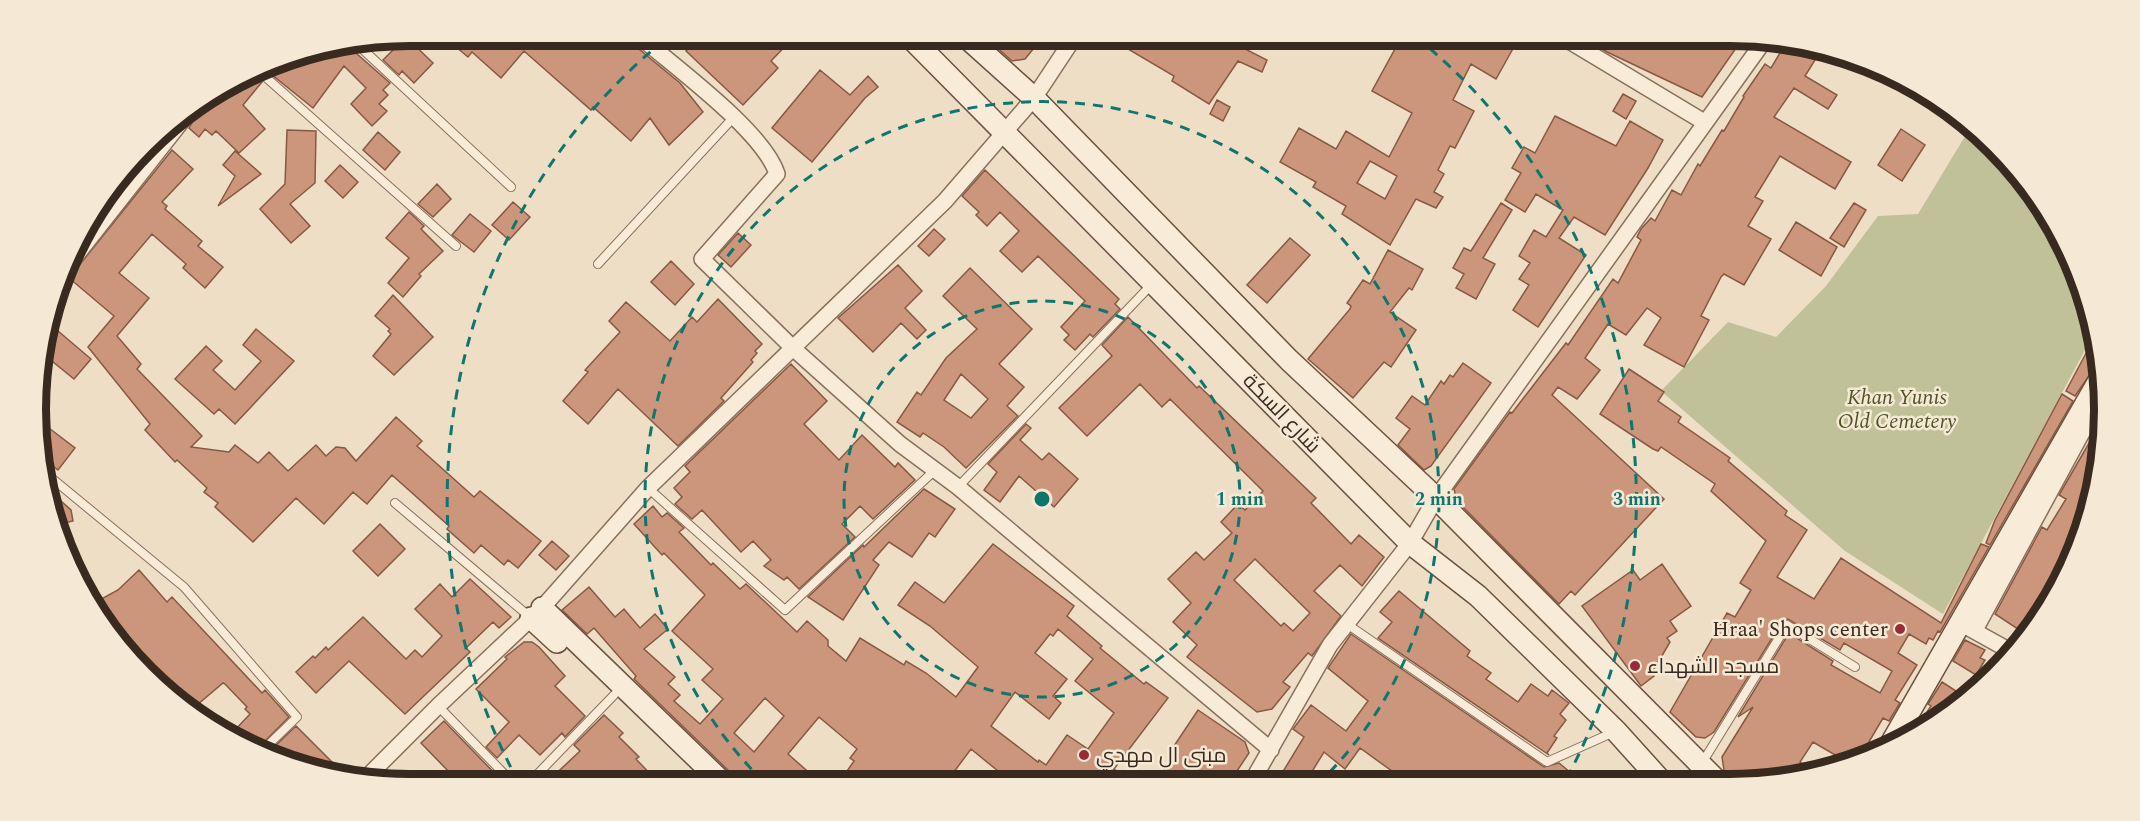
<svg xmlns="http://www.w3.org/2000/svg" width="2140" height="821" viewBox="0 0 2140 821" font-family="Spectral,Cairo,serif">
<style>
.cemetery{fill:#c0c198}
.building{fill:#cb967c;stroke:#885842;stroke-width:1.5;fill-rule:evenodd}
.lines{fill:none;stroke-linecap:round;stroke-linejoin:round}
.lane-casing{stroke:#89705c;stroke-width:10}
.street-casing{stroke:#89705c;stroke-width:18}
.secondary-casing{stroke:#6b513f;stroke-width:24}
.lane{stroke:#f8ecd9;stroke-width:8}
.street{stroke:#f8ecd9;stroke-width:15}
.secondary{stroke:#f8ecd9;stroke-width:21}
.ring{fill:none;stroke:#0f766e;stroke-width:3;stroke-dasharray:10 8}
.poi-dot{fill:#972c36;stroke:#f5e9d5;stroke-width:2}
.labels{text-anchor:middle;stroke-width:5;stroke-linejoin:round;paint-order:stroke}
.park-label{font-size:21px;font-style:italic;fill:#4d5526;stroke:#f5e9d5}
.street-label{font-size:21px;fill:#392a1f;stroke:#f5e9d5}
.poi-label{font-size:21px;fill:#392a1f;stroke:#f5e9d5;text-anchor:start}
.rim{fill:none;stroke:#392a1f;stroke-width:8}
.centre{fill:#0f766e;stroke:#f5e9d5;stroke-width:3}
.ring-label{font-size:18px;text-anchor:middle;font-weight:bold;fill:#0f766e;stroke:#f5e9d5;stroke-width:5;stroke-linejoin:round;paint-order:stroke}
</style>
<rect width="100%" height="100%" fill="#eedec6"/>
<!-- cemetery -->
<path class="cemetery" d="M1970,128L2054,224L2092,337L1943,614L1845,551L1661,391L1728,322L1776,337L1826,286L1878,216L1918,214Z"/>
<!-- building -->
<path class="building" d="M443,36H623L680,83L703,112L669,145L650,118L631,141L593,107L591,110L524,51L501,78L472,52L468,57Z
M700,36H795L771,61L778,68L743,105L686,51Z
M984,36H1030L1038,43L1025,59L1012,61Z
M1106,36H1217L1226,42L1230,36H1254L1247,50L1267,60L1262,72L1238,61L1209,104L1172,81L1174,76Z
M1397,36H1520L1496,79L1471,64L1453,100L1474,111L1455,148L1450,146L1438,170L1444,174L1434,192L1443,197L1436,208L1416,199L1390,245L1342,214L1346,206L1313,187L1316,182L1280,162L1299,128L1336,149L1346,131L1389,157L1412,113L1372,91L1396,47L1392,45ZM1370,161L1397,176L1385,199L1357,183Z
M1580,36H1730L1743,38L1702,97L1607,52Z
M406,37L433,63L414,83L402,71L399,75L383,60Z
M1786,43L1815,60L1805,76L1837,95L1828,109L1794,88L1774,117L1851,162L1835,189L1780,156L1755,197L1763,201L1748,226L1771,239L1744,285L1724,274L1721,277L1701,316L1709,320L1684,367L1644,345L1661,318L1647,308L1626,335L1608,324L1585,358L1600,370L1577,399L1558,387L1552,395L1664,499L1575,595L1571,591L1559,604L1457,501L1454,489L1510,412L1512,413L1566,343L1568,345L1613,279L1618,283L1641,240L1637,237L1641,229L1651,218L1655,221L1672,190L1681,195L1698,164L1700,166L1722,130L1724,131L1744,97L1743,96L1765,64L1771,68Z
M348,46L390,83L383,90L388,95L379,104L387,111L372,126L351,104L366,88L344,66L313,108L266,70L289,57L295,62L301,54Z
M820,70L850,95L868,76L878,87L865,98L812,162L772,128Z
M256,76L262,82L243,105L265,129L239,153L216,131L212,135L205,129L199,137L189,128L194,119L193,112Z
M1623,94L1636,101L1626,119L1613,111Z
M1217,100L1230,107L1223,121L1210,114Z
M1555,116L1616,146L1630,121L1663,140L1648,168L1605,235L1574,217L1559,238L1586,255L1538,327L1513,310L1529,285L1519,279L1530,263L1519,256L1534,230L1546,237L1563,210L1536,194L1525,212L1505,200L1521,173L1512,168L1524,147L1535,153Z
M1901,129L1925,145L1902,181L1878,165Z
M287,130L316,131L315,183L290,204L310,226L291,243L260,209L285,184Z
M378,132L400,152L385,170L363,150Z
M172,150L193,169L162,202L167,206L165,209L202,241L198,246L223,267L205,288L183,268L186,264L152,234L119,273L149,298L117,336L141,364L137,369L202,436L191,447L229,452L235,445L258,463L269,452L288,471L316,445L326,456L336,447L345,448L356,461L396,417L422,441L417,446L474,497L480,491L541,541L518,568L508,560L504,565L481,545L474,553L447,529L449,526L392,475L367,504L353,492L324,524L296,498L253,542L215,507L218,503L204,492L207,488L177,460L175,462L145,430L150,424L88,347L114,316L69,278Z
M235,151L261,174L218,206L235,176L223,165Z
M340,165L358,182L343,198L325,181Z
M985,170L1119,299L1115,304L1120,309L1093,337L1090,334L1075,350L1064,340L1069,335L1061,327L1085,301L1038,256L1022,272L1000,251L1019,231L1000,212L987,226L976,215L979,212L962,196Z
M437,184L451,199L433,217L418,204Z
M513,202L530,217L509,240L492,225Z
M1501,203L1512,210L1483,258L1495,264L1476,299L1456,288L1464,274L1453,268L1464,248L1471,251Z
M1854,203L1866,210L1844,247L1830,238Z
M409,212L424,226L421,229L443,251L419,274L421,276L403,297L388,283L409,258L386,238Z
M470,214L491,231L474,252L452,235Z
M1796,222L1837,247L1821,276L1779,250Z
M934,229L945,239L929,256L918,246Z
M738,233L751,245L731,267L718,255Z
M1290,238L1310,255L1267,303L1247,285Z
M1388,250L1423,269L1412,290L1409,288L1390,312L1416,330L1391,367L1384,362L1353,398L1308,359L1350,309L1351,306L1347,303L1363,280L1370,284Z
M671,261L694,284L675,305L651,282Z
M898,265L922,291L905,308L926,330L917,339L901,323L873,352L838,318Z
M970,268L1032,329L999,364L1024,387L1007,406L1018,416L966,468L944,447L923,433L920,437L897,422L917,392L921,395L946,358L977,329L943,296ZM961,374L988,399L971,418L944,400Z
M393,295L433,337L394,375L373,356L391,334L388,331L390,329L375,316Z
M718,299L762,344L755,351L757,353L751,360L753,362L721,398L724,401L678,446L618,389L588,424L563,401L588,372L585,370L620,332L609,321L626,302L670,341L692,317L697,322Z
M1128,317L1197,388L1199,386L1316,498L1311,503L1351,544L1359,535L1384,557L1362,586L1340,565L1314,591L1341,616L1312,656L1308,653L1283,682L1290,687L1272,709L1257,712L1187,657L1197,645L1173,622L1191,603L1168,579L1196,552L1204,560L1232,533L1221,522L1238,504L1245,510L1263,491L1170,399L1162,407L1140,384L1087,436L1059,408L1112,356L1102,345ZM1255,559L1310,613L1293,631L1284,623L1281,626L1234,580Z
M51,325L91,359L74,379L42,353Z
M256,329L294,361L235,424L219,409L214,414L175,379L206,346L222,361L213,370L235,390L261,361L243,345Z
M2093,340L2100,360L2075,396L2066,391Z
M1463,363L1491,383L1431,466L1424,470L1398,445L1410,429L1396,418L1412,396L1425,405L1441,381L1444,384L1450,375L1453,377Z
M791,364L827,401L804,424L839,460L862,435L895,467L898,463L915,480L873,519L860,506L842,524L855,537L799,589L787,577L784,580L764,566L771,560L753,541L741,552L702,510L692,519L675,504L682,497L674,488L690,472L685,466Z
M1629,369L1664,392L1658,401L1681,417L1678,422L1730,458L1728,461L1787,511L1785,515L1807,530L1777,577L1814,599L1841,558L1941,623L1981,544L1989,547L1940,632L1938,631L1933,640L1929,638L1926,644L1909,634L1898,653L1917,665L1895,700L1900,703L1889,721L1883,718L1860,757L1831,766L1837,756L1813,742L1800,762L1813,771L1779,782H1760L1752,776L1749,782H1738L1724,770L1722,757L1753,707L1738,717L1789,633L1833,661L1831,665L1880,693L1892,671L1844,643L1840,650L1788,619L1782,622L1714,732L1705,738L1696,737L1670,712L1727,613L1735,617L1751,590L1740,583L1766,541L1711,491L1715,484L1661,447L1658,451L1653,449L1600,414Z
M2062,394L2073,401L1990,545L1986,543L1995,520Z
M41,422L75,448L58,470L42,458Z
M1026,424L1031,428L1020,440L1042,460L1049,453L1078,479L1054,507L1019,476L1000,502L984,490L997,472L988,464Z
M2096,431L2091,508L2041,618L2027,635L1995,614L2042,527L2047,530L2066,499L2059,495Z
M44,486L71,510L73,521L60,524Z
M924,489L955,509L935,537L929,533L912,557L889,542L873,560L879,565L843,620L808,597L863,545L864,547Z
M653,506L662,517L667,513L684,528L679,532L711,565L713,563L740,589L746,584L797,632L807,621L828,640V646L846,661L860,638L904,665L906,661L926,673L956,697L978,667L930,626L898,605L915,582L944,603L993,544L1074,606L1067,616L1102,646L1100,648L1144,684L1146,682L1168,698L1114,769L1135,783L1014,784L971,749L945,784H882L873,777L869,784H838L854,761L850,758L857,749L819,717L788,754L822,784H736L733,775L634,679L636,676L594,628L587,634L562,610L589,587L615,617L624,609L640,628L655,614L668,629L644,649L675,677L668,684L680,695L674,701L700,724L723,699L702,680L713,669L672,631L705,595L664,553L662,555L634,524ZM1058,629L1093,659L1075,681L1114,713L1088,749L1067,735L1046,765L1039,760L1038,762L991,726L1015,692L1049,719L1061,703L1053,696L1067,679L1035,653L1050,634L1053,636ZM765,698L784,716L754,752L734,733Z
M380,524L405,549L378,576L353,551Z
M552,541L569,556L556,570L539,555Z
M1662,564L1691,606L1670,621L1677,631L1667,638L1670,642L1652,673L1654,676L1641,686L1582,606L1633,570L1640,580Z
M139,570L167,602L172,597L262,693L265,690L289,717L260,746L233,732L250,714L245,709L247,707L225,684L223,683L190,711L174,692L171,695L105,625L94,603L118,590Z
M470,579L511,617L499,628L493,622L466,648L470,652L405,714L349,661L316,693L296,672L313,656L315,658L326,647L328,650L363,617L406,659L415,650L422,657L442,636L415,609L440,584L452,597Z
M1399,591L1470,651L1467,656L1491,673L1486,679L1518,702L1531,684L1548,696L1552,690L1569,703L1560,714L1566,720L1554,736L1557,738L1547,753L1549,755L1378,638L1392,622L1380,612Z
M1351,634L1544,767L1559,763L1582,782L1391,783L1396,774L1360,748L1345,769L1324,752L1305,783H1276L1304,737L1293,729L1311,705L1346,731L1368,701L1328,668Z
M1965,640L1985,650L1980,658L1985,660L1976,675L1953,661Z
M524,642H532L539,647L565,676L555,686L585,716L565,737L562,733L540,755L519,735L497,758L486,747L509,722L476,689L507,659L505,657Z
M1942,682L1967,698L1911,736L1931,706L1928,704Z
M1198,710L1245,742L1249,753L1229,783H1155L1176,751L1172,749Z
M604,715L623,733L619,737L639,757L636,759L654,778L647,784L544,785L580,751L574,745Z
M444,721L506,785H439L451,774L421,743Z
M296,726L347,777L313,772L281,756L273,748Z"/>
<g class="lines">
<defs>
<path id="lane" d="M429,43L436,36
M358,45L511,187
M261,73L456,246
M598,264L733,118
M43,471L184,587L297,717L265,748
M958,487L1153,283
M648,488L785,610L935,470
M395,503L530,617
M1347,624L1547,762L1614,732
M438,706L515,785
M1702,763L1787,625L1855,667
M527,785L614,695"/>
<path id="street" d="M639,36C675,67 764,132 777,174L702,259L794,349L900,444L958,487L1271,750
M1561,36L1704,122
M75,257L185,117
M1967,627L2012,652
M1975,630L2097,405
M365,779L438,706L542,608L648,488L945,201L1034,98L1075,36
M1251,783L1330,645L1410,543L1436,498L1764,41"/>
<path id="secondary" d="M909,36L1410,543L1478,596L1616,731L1662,782
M965,36L1034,98L1289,360L1436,498L1718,782
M542,608L724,784
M531,618L557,642
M1888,749L2100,379"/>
</defs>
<!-- lane casing -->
<use href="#lane" class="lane-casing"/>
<!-- street casing -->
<use href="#street" class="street-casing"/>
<!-- secondary casing -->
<use href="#secondary" class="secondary-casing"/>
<!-- lane -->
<use href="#lane" class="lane"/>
<!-- street -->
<use href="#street" class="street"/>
<!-- secondary -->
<use href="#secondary" class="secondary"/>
</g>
<!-- distance rings -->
<g class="ring">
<circle cx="1042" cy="499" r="198"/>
<path d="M764 782A397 397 0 1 1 1320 782"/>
<path d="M519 783A595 595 0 0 1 668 37M1416 37A595 595 0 0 1 1567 778"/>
</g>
<!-- markers -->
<g class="poi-dot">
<circle cx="1900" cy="629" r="6"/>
<circle cx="1635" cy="666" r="6"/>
<circle cx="1084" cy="755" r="6"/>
</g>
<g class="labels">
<!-- park labels -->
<g class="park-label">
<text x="1897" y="404">Khan Yunis<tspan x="1897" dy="24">Old Cemetery</tspan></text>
</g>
<!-- street labels -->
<g class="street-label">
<text transform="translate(1282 413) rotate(46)" y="7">شارع السكة</text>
</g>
<!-- poi labels -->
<g class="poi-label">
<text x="1888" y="636" text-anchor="end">Hraa' Shops center</text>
<text x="1647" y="673">مسجد الشهداء</text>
<text x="1096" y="762">مبنى ال مهدي</text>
</g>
</g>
<!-- crop -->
<path d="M0 0H2140V821H0ZM410 46H1730A364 364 0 0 1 2094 410V410A364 364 0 0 1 1730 774H410A364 364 0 0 1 46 410V410A364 364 0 0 1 410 46Z" fill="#f5e9d5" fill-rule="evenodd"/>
<path class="rim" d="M410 46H1730A364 364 0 0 1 2094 410V410A364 364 0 0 1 1730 774H410A364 364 0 0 1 46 410V410A364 364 0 0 1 410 46Z"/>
<circle cx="1042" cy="499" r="9" class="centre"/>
<g class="ring-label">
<text x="1240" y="505">1 min</text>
<text x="1439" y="505">2 min</text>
<text x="1637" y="505">3 min</text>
</g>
</svg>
